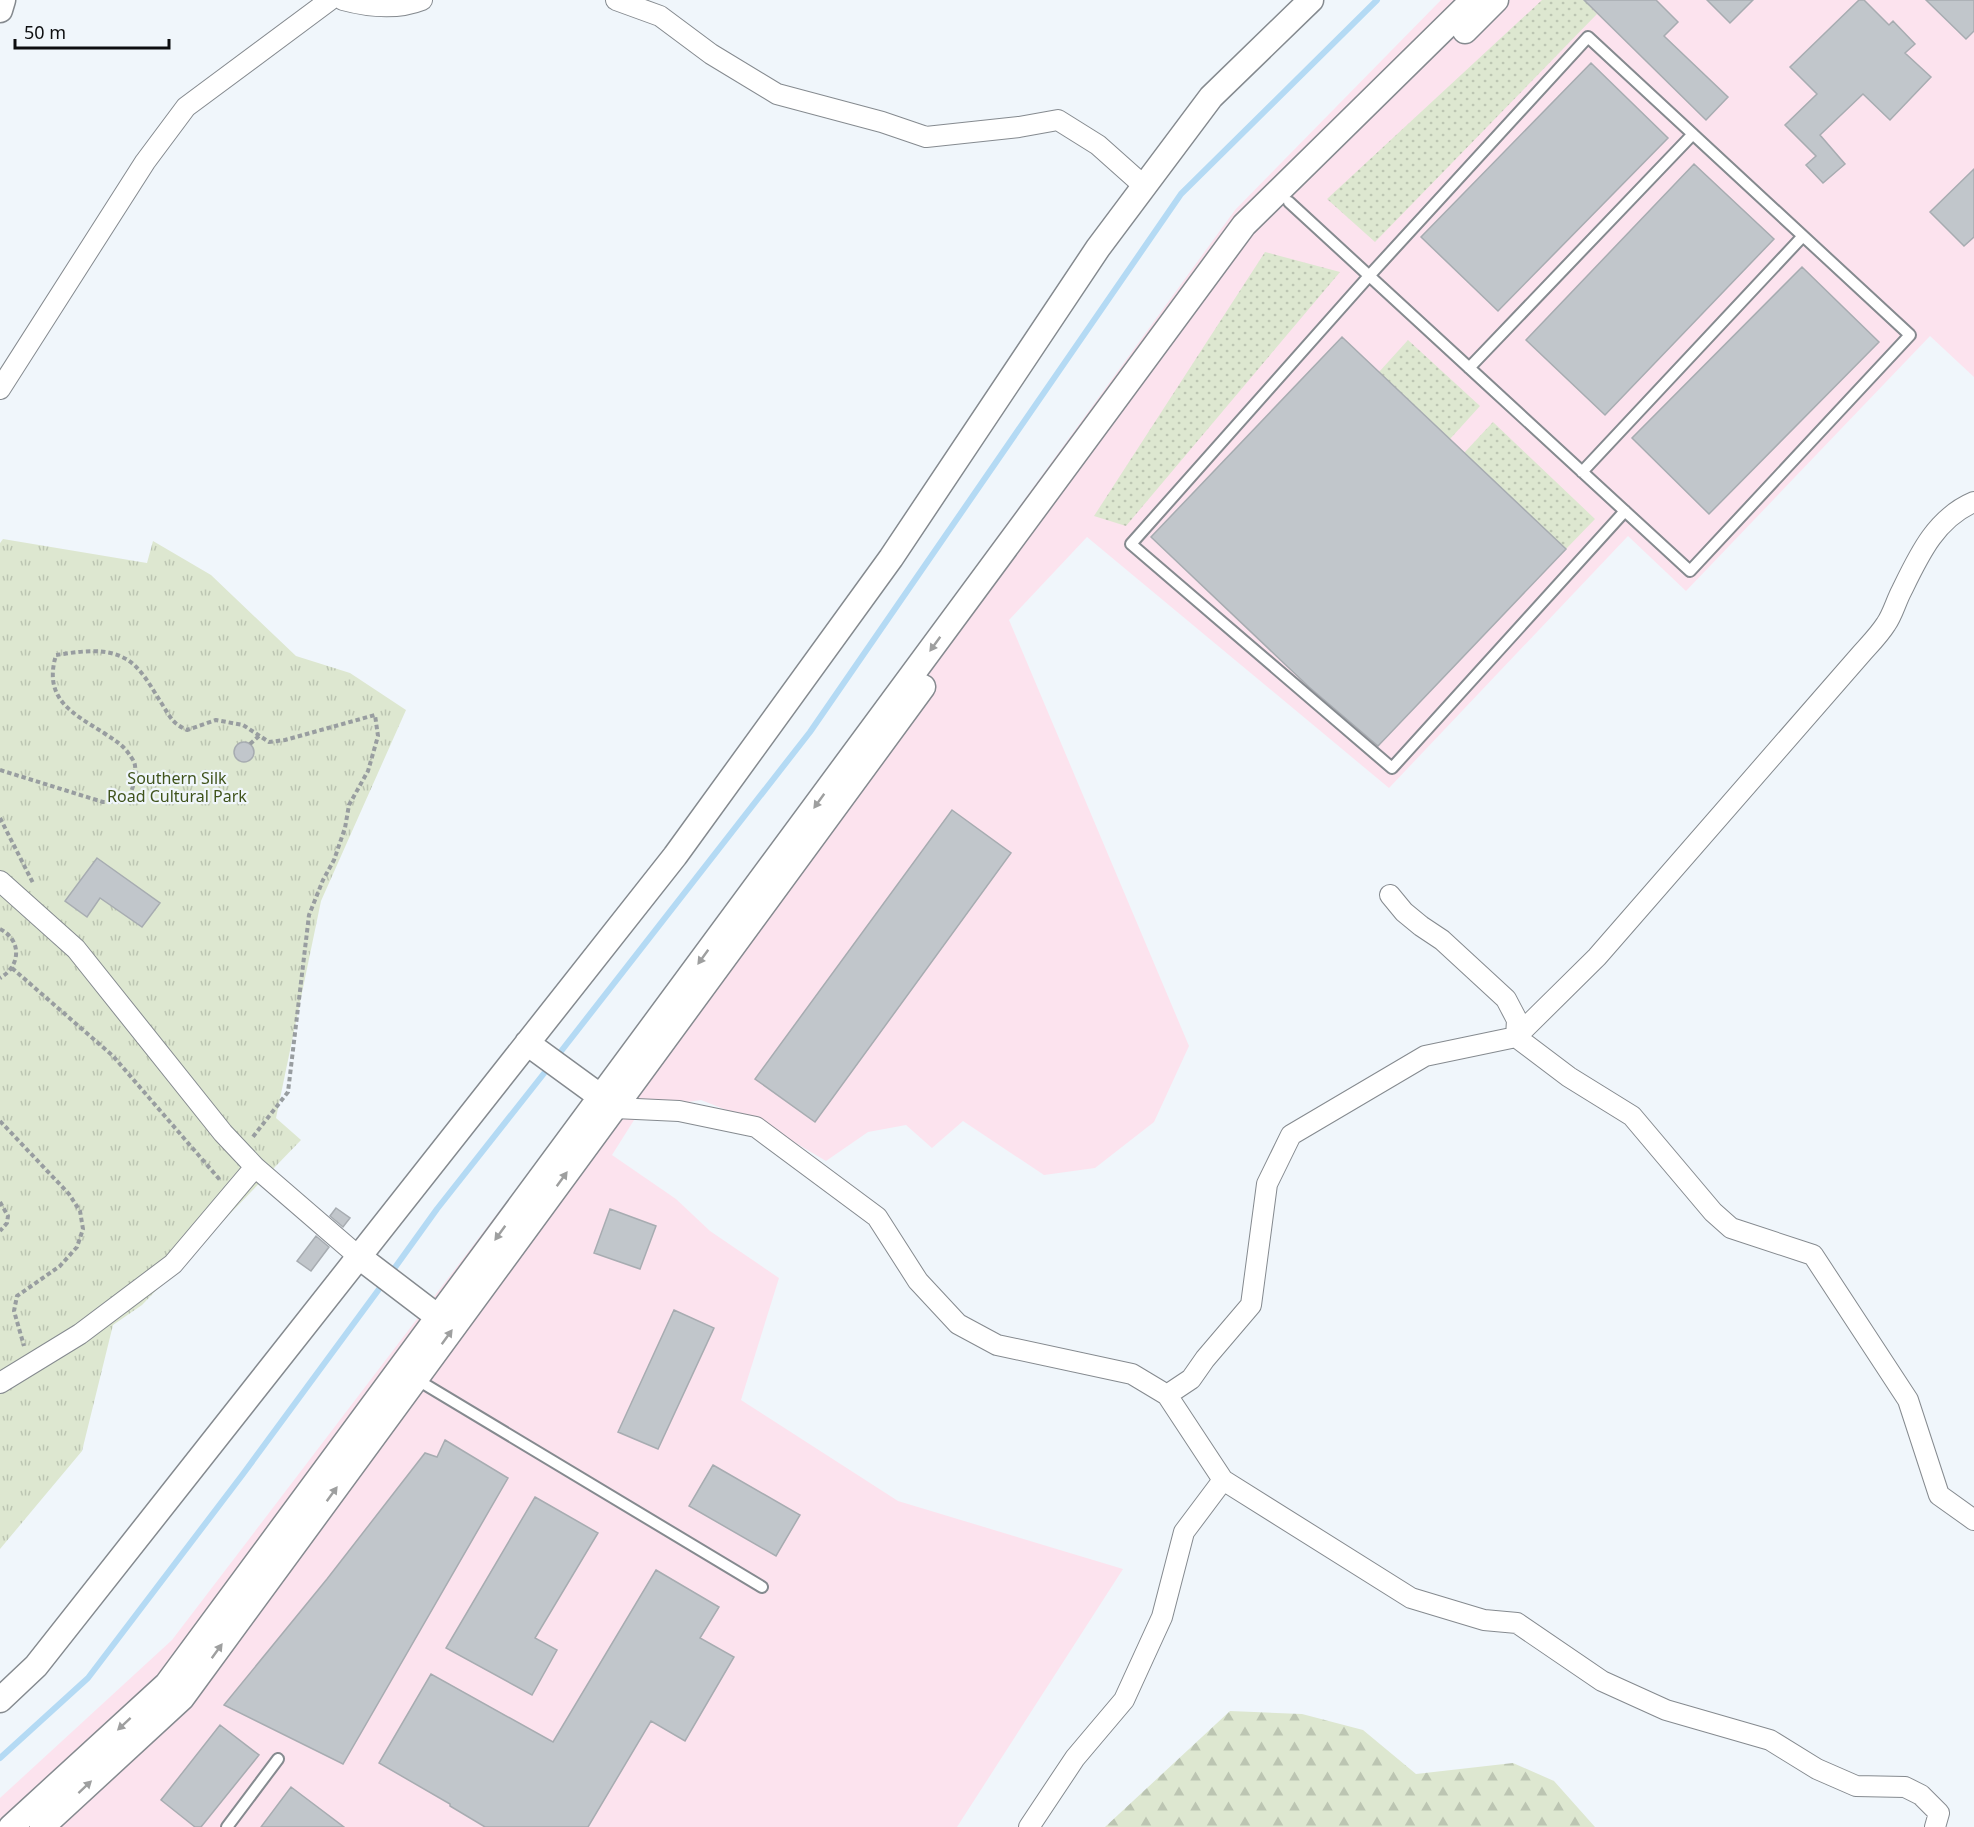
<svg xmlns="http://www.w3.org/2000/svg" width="1974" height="1827" viewBox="0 0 1974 1827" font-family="'Noto Sans',sans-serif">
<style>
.industrial{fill:#fce3ee}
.grass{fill:url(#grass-dots)}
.forest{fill:url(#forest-firs)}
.park{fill:url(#park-tufts)}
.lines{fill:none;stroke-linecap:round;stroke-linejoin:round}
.stream{stroke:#b4daf4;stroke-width:6}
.building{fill:#c1c6cb;stroke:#a7acb1;stroke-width:1.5}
.service-casing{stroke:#858a8f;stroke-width:14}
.minor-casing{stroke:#858a8f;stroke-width:22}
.tertiary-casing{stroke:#858a8f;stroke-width:27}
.path{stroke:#989da0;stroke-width:4;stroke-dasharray:4.5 3;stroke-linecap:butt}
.service{stroke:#fff;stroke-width:10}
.minor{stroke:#fff;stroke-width:20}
.tertiary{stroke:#fff;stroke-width:24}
.oneway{fill:#9e9f9f}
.labels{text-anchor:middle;stroke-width:4.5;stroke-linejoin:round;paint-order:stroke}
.park-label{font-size:16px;fill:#3f531b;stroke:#f0f6fb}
</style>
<defs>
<pattern id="grass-dots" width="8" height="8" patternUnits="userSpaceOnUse" patternTransform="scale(1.5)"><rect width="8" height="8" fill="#dde7d0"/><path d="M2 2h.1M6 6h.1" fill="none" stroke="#bcc5b2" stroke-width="1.8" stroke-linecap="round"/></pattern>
<pattern id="forest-firs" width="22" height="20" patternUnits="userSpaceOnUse" patternTransform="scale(1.5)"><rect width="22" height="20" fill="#dde7d0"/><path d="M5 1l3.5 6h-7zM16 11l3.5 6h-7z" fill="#bcc5b2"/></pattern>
<pattern id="park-tufts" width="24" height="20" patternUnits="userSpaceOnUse" patternTransform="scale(1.5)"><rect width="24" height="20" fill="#dde7d0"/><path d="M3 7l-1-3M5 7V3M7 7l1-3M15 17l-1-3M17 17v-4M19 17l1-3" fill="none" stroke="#bcc5b2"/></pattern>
</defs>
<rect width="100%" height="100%" fill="#f0f6fb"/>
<!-- industrial -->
<path class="industrial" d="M1441,0H1974V377L1930,336L1686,591L1628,536L1389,788L1087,537L1009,620L1189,1046L1154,1122L1095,1168L1044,1175L963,1121L932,1148L906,1125L868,1132L826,1161L767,1126L701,1100L641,1109L612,1155L676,1199L710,1231L779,1278L741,1400L898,1501L1123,1569L957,1827H0V1798L172,1640L665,994L1235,210Z"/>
<!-- grass -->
<path class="grass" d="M1542,0H1584L1597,14L1375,242L1327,199Z
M1265,252L1340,272L1126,526L1094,516Z
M1408,340L1480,406L1450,439L1379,372Z
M1493,422L1595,519L1566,549L1464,453Z"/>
<!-- forest -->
<path class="forest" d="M1230,1711L1302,1714L1363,1730L1416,1774L1513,1763L1554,1781L1595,1827H1105Z"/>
<!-- park -->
<path class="park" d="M3,539L147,563L153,541L211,575L296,656L350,673L406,710L321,901L276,1118L301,1140L142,1305L113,1325L82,1451L0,1549V543Z"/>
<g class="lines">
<!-- stream -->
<path class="stream" d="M555,1059L810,732L1181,194L1377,0
M391,1273L437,1209L549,1067
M0,1758L88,1678L243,1474L385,1281"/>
</g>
<!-- building -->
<path class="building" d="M1584,0H1656L1678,22L1664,36L1728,97L1706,120Z
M1707,0H1753L1730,23Z
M1859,0H1864L1889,25L1893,21L1915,44L1905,53L1931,77L1890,120L1863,94L1820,135L1845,164L1823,183L1806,165L1816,156L1785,125L1817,94L1790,67Z
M1926,0H1974V31L1966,39Z
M1591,63L1668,138L1498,311L1421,237Z
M1694,164L1774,239L1605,415L1526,340Z
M1974,169V237L1964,246L1930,212Z
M1802,267L1879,342L1709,514L1632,438Z
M1342,337L1566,549L1378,746L1309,687L1151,537Z
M234 752a10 10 0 1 1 20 0a10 10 0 1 1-20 0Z
M952,810L1011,853L815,1122L755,1079Z
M97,858L160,903L142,927L100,898L87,917L65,901Z
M336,1208L350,1218L343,1227L330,1216Z
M610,1209L656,1226L640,1269L594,1253Z
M316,1236L329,1247L311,1271L297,1261Z
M674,1310L714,1328L658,1449L618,1432Z
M445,1440L508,1478L343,1764L224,1705L327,1579L425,1453L437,1457Z
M713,1465L800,1515L776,1556L689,1506Z
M535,1497L598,1533L535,1638L557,1650L532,1695L446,1648Z
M656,1570L719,1607L700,1638L734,1657L685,1741L651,1721L588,1827H485L450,1806V1804L379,1763L431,1674L553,1742Z
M220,1725L259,1755L201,1827H195L161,1800Z
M291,1787L344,1827H261Z"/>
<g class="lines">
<defs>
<path id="service" d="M1289,202C1423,325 1556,448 1690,571L1910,335L1588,37L1369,276L1131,544L1392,768L1625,511
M1469,368L1693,134
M1582,472L1803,236
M416,1379L762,1587
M227,1827L278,1759"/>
<path id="minor" d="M343,0C369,7 397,10 422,0
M616,0L660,16L711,54L777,94L882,122L926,137L1019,127L1058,120L1098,145L1144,186
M0,389L145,162L186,107L330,0
M0,881L76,949L223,1133L255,1167L358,1256
M1390,895L1404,912L1421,926L1442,940L1506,999L1517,1020L1516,1037L1569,1077L1632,1116L1713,1212L1731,1228L1813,1255L1908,1400L1939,1495L1974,1520
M615,1108L679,1111L756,1127L877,1217L918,1281L958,1324L997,1345L1132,1374L1167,1395L1223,1480L1411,1598L1484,1620L1517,1623L1602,1681L1666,1710L1770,1740L1817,1769L1856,1786L1905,1787L1921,1795L1939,1813L1935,1827
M0,1383L80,1334L173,1264L255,1167
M1167,1395L1191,1379L1205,1359L1251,1305L1267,1184L1291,1135L1425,1056L1516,1037L1597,957L1862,653C1870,644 1879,635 1886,624C1893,614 1896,601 1902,590C1919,555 1936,518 1974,502
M1029,1827L1075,1758L1124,1700L1162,1617L1184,1532L1223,1480"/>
<path id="tertiary" d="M0,10L3,0
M1465,31L1496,0
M527,1043L612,1105
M358,1256L438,1317
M0,1700L36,1666L675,856L891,558L1098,248L1211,97L1311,0
M11,1827L167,1684L1244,225L1473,0
M42,1827L182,1698L923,687"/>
</defs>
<!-- service casing -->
<use href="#service" class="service-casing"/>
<!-- minor casing -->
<use href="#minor" class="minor-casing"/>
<!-- tertiary casing -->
<use href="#tertiary" class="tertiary-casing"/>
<!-- path -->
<path class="path" d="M250,744L259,736
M0,770L103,802H117L129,797C133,787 137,777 135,766C135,762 131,757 129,754C122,744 114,740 104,733C72,713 43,699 56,655C77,652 104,647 124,658C141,666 152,689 162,704C170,717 173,724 187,730L216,720L243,725L269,742L285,740L375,715L378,736L368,771L349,805L345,828L334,860L323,880L309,915L288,1092L252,1138
M0,818L33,883
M0,929C22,940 21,966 0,978
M12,968L113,1056L220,1180
M0,1121L69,1194L80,1211L83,1229L77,1247L60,1266L17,1296L14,1311L24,1346
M0,1202L8,1216L7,1223L0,1231"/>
<!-- service -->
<use href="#service" class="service"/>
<!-- minor -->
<use href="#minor" class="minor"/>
<!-- tertiary -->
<use href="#tertiary" class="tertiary"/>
</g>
<!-- one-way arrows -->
<defs><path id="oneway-solid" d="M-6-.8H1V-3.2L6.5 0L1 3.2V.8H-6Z" transform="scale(1.5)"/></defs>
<g class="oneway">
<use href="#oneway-solid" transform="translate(935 644) rotate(126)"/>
<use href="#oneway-solid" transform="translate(819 801) rotate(126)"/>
<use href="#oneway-solid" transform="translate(703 957) rotate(126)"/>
<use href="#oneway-solid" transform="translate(562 1179) rotate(-54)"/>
<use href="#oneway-solid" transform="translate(500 1233) rotate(126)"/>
<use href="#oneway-solid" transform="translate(447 1337) rotate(-54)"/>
<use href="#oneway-solid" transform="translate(332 1494) rotate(-54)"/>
<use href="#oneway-solid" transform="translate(217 1651) rotate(-54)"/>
<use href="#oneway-solid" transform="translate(124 1724) rotate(137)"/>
<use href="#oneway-solid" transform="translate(85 1787) rotate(-43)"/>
</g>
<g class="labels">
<!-- park labels -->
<g class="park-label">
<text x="177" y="784">Southern Silk<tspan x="177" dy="18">Road Cultural Park</tspan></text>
</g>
</g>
<!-- scale -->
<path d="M15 39v9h154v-9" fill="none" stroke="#0d0e10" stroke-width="3"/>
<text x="24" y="39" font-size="18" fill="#0d0e10" stroke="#f0f6fb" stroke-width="4.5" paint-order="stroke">50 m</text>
</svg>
